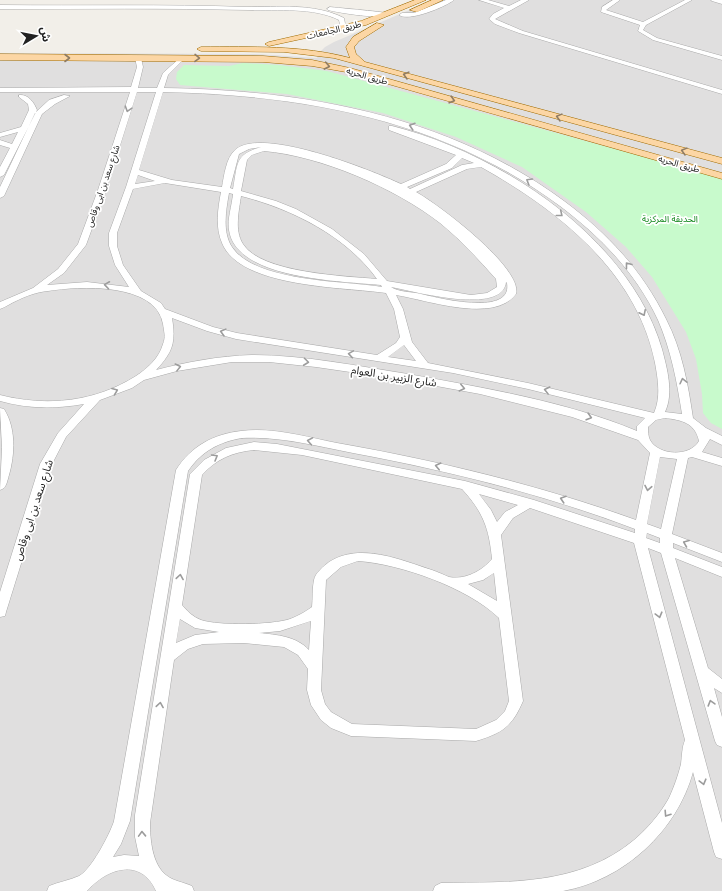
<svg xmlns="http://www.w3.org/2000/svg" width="722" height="891" viewBox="0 0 722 891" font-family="'Fira Sans','Noto Sans Arabic',sans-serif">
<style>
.residential{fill:#e0dfdf}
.park{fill:#c8facc}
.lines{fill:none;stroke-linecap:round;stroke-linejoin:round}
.minor-casing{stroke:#a9a9a9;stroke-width:1}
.major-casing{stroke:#a06b00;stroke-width:1}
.minor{fill:#fff;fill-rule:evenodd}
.major{fill:#fcd6a4;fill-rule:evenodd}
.oneway{stroke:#8f7c63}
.oneway2{stroke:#9c9c9c}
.labels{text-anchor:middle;stroke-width:3.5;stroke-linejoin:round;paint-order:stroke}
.far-street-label{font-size:9px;fill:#222;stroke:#fff}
.far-park-label{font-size:9px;fill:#0c8416;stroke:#fff}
.street-label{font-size:11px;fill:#222;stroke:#fff}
</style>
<rect width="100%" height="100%" fill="#f2efe9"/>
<!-- residential -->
<path class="residential" d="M433,0H722V891H0V53L257,54L317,58L319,53L325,47L334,42Z"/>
<!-- park -->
<path class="park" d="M243,63L279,65L327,71L722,178V429L711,423L703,413L702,394L696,359L686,332L652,277L626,247L586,212L522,167L456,137L383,113L287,94L180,85L176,79L177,72L184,65L229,66Z"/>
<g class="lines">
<defs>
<path id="minor" d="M446,0H454C445,7 409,22 399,15L402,13H414Z
M479,0H488L509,6L521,0H529L495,19L523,31L722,90V94L519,33L495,24L489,19L493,14L504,8Z
M613,0H620L606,10L643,22L685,0H692L646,25L643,30L657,38L722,56V60L653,40L638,31L640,25L601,12L602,7Z
M711,0H722V4L712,1Z
M0,5C82,6 164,4 246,7C277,7 315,3 344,18L346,29L341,30L339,20C313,7 278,11 249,10C166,8 83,9 0,9Z
M330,7C338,8 388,12 391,14C382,20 340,13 328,10L327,9Z
M138,56L141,58L143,67L138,88H157L163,73L182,56L185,58L168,75L164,88C305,90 449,116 564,201C607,233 642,270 666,319C682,350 688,384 693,418L706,428L722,436V445L710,439L702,452L722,458V466L692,457L688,458L672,534L722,553V562L673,543V548L722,567V577L675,558L708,668L722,679V693L714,688L722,717V747L717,745L715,741L661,553L648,548L722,823V859L716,857L714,852L693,772C677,831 624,880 563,891C550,891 535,891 521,891C492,891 462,891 433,891L435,886L441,883C509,882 579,886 634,840C648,828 660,814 669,798C674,787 678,776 681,764C682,756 682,747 685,740L634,543L530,508L513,518L501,535L523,701C512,727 502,733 476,741L351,736L331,728L321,720L311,705L307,690L308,669L298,655L284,647L244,643L203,644L188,649L174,660L150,823C150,839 152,864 166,875C173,881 183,882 192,886L194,891H156C141,857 107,868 87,891H47L49,886C59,882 70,880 79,876C91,870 110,834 114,821L176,470C191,446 214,434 241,431C273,427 306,437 337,443C439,461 539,485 636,520L650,453L638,440L572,417L480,394L398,379L316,367L269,362H232L177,371L144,380L132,388L100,400L66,437L52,464L6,612L5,616L0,617V592L40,464L58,433L84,404C55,409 29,409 0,401V395C47,407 95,402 136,376C148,368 159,358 163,344C166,337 164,331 163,324C156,282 78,286 48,291C37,292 26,296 16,301C11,303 6,307 0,309V302L33,288L58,269L78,244L98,190L130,92H0V88L131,87L137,67L135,58ZM137,92H156L126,187L109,233V246L115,265L129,287L87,282L47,285L64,273L86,245L106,190ZM163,92C305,95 444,120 560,206C601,237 636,273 658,320C671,350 677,382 682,414L665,412C674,393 667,368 662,349C629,237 499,153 392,126H389V130L456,155L446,164L401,184C371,170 261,126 235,150C226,158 224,176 222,187L172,180L139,170ZM261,147C234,155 238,164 233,189L230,188L239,154L249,149ZM264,151C321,156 395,188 440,223C461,240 478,259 496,279L497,287L487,293L471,295L387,281L364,254L332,229L296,209L276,201L241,191L247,160L252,155ZM462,158L474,163L462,165L410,189L407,187L452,168ZM481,167C558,210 637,272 655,363C658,380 661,397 654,413L528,383L428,363L412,342L403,309L396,295C427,300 494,324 516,294C523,268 438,204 416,192L467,169ZM138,175L155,181L135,184ZM165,183L221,192C218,208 215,227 222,243C240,288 345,287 386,293L394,309L400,337L396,343L377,355L237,333L213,327L165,309L161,303L141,291L123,265L117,246V233L133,189ZM229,193L233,194C232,205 227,220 229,230C236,280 343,281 381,285L382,287C344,281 255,282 232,247C222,232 226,210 229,193ZM241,196C292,209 346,236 377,279C345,276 261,273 243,244C234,230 239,211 241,196ZM506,282L507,283C513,317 438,298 421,294C413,292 398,292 391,287C413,291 503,316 506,282ZM172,318L207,331L236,339L453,373L528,389L645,418L637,426V431C565,401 484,388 408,374C357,366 304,355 252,355C219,356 187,362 156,370C173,352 176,342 172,318ZM404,345L416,361L388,357ZM665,418C682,420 695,423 699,441C690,457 659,456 650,440C648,436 648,431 648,427L656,420ZM242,438C279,436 317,446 353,453C449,471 543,494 635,529V533L534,500L465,481L277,444L254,442L226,448L204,460L190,474L135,815V837L139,856L124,855L113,857L121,844L130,821L188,471C202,451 219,442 242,438ZM254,450L302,455L462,489C483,512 489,528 492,559C482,571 465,580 449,577C444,575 438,572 432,570C401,560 360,542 329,562C324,566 315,573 314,580C312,589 313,599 312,607C305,612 298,616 290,619C272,625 219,626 201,620C193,617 187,611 182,605L202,475C216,459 233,452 254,450ZM660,457L677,459L661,529L647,524ZM479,494L518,505L505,512L497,522L491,510ZM647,533L660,538V543L646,538ZM358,561C401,564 468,588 499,618L509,701L505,711L496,720L476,729L352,724L331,712L325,704L321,690L326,580L341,567ZM494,573L497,601L468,584L483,580ZM180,619L195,628L219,632L195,635L176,643ZM311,621L309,650C296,636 277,635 259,633L280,631Z
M19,95C28,94 34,102 37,110L4,175L0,177V167L10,148L0,145V140L12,144L18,132L0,137V133L21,127L29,110L28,104L19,97Z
M64,95L70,96L55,104L42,114L4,196L0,198V187L35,113L49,100Z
M0,408L4,409C16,428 15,454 9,475C7,481 7,488 0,490L2,448Z"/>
<path id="major" d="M415,0H426L366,25L269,46L265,44L269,42L361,21Z
M432,0H443L417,12L410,10Z
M377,23L384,25L359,41L354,47L356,54L365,62L722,158V164L334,58L284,52L201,51L197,49L201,47C251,47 302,45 350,58L346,47L353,37Z
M0,54L263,56L312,60L350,68L722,173V179L346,72L312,66L263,62L0,60Z"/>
</defs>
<!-- minor casing -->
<use href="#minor" class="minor-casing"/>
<!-- major casing -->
<use href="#major" class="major-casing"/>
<!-- minor -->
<use href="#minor" class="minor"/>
<!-- major -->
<use href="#major" class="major"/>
</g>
<!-- one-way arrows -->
<defs><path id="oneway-chevron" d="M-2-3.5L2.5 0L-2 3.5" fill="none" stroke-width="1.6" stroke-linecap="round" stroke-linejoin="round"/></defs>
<g class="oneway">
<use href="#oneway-chevron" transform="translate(67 58)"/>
<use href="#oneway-chevron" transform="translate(197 58) rotate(1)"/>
<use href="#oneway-chevron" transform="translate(327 66) rotate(11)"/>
<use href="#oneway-chevron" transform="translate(406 75) rotate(-165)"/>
<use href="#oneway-chevron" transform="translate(452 100) rotate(16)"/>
<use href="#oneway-chevron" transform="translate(559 117) rotate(-165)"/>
<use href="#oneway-chevron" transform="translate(684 151) rotate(-165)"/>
</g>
<g class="oneway2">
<use href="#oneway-chevron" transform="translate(128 109) rotate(108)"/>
<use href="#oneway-chevron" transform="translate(412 126) rotate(-162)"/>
<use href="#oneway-chevron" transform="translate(529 181) rotate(-149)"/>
<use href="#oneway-chevron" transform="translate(560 214) rotate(39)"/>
<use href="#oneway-chevron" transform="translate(628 265) rotate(-128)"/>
<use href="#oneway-chevron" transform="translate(107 285) rotate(-172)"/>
<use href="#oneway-chevron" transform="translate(643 313) rotate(64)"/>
<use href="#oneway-chevron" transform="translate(223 332) rotate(-165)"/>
<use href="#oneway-chevron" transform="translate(351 354) rotate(-171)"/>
<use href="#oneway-chevron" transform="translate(306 362) rotate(7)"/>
<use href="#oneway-chevron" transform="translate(178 367) rotate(-14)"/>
<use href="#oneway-chevron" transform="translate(683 381) rotate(-103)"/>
<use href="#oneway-chevron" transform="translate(462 388) rotate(13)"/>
<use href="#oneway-chevron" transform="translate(547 390) rotate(-166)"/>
<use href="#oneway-chevron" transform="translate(115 391) rotate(-21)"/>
<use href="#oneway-chevron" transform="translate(589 417) rotate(16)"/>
<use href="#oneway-chevron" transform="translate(310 441) rotate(-170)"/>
<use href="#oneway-chevron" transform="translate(215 457) rotate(-30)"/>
<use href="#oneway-chevron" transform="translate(438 466) rotate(-167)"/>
<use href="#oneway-chevron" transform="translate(648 488) rotate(101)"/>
<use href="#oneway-chevron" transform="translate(563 499) rotate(-162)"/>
<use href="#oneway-chevron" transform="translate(686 543) rotate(-158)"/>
<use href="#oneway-chevron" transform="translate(180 577) rotate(-81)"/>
<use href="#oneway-chevron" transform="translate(659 615) rotate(75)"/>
<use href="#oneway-chevron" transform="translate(711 703) rotate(-106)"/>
<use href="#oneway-chevron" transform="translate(160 705) rotate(-81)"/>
<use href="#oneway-chevron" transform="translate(703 782) rotate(75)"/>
<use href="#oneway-chevron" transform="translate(667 814) rotate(123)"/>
<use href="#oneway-chevron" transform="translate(142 834) rotate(-92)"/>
</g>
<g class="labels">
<!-- far-street labels -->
<g class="far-street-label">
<text transform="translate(334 30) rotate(-13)" y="3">طريق الجامعات</text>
<text transform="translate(367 76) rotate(16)" y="3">طريق الحريه</text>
<text transform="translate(679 164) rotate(16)" y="3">طريق الحريه</text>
<text transform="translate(103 186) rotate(-71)" y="3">شارع سعد بن ابى وقاص</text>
</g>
<!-- far-park labels -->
<g class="far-park-label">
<text x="670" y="222">الحديقة المركزية</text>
</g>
<!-- street labels -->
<g class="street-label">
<text transform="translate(394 376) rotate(9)" y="4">شارع الزبير بن العوام</text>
<text transform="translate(33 510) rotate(-72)" y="4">شارع سعد بن ابى وقاص</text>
</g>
</g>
<!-- north arrow -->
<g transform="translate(36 36) rotate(80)" stroke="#ffffff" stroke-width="3" paint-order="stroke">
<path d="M0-3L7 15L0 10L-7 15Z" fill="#222222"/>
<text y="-6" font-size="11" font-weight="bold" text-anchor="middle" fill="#222222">ش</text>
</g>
</svg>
